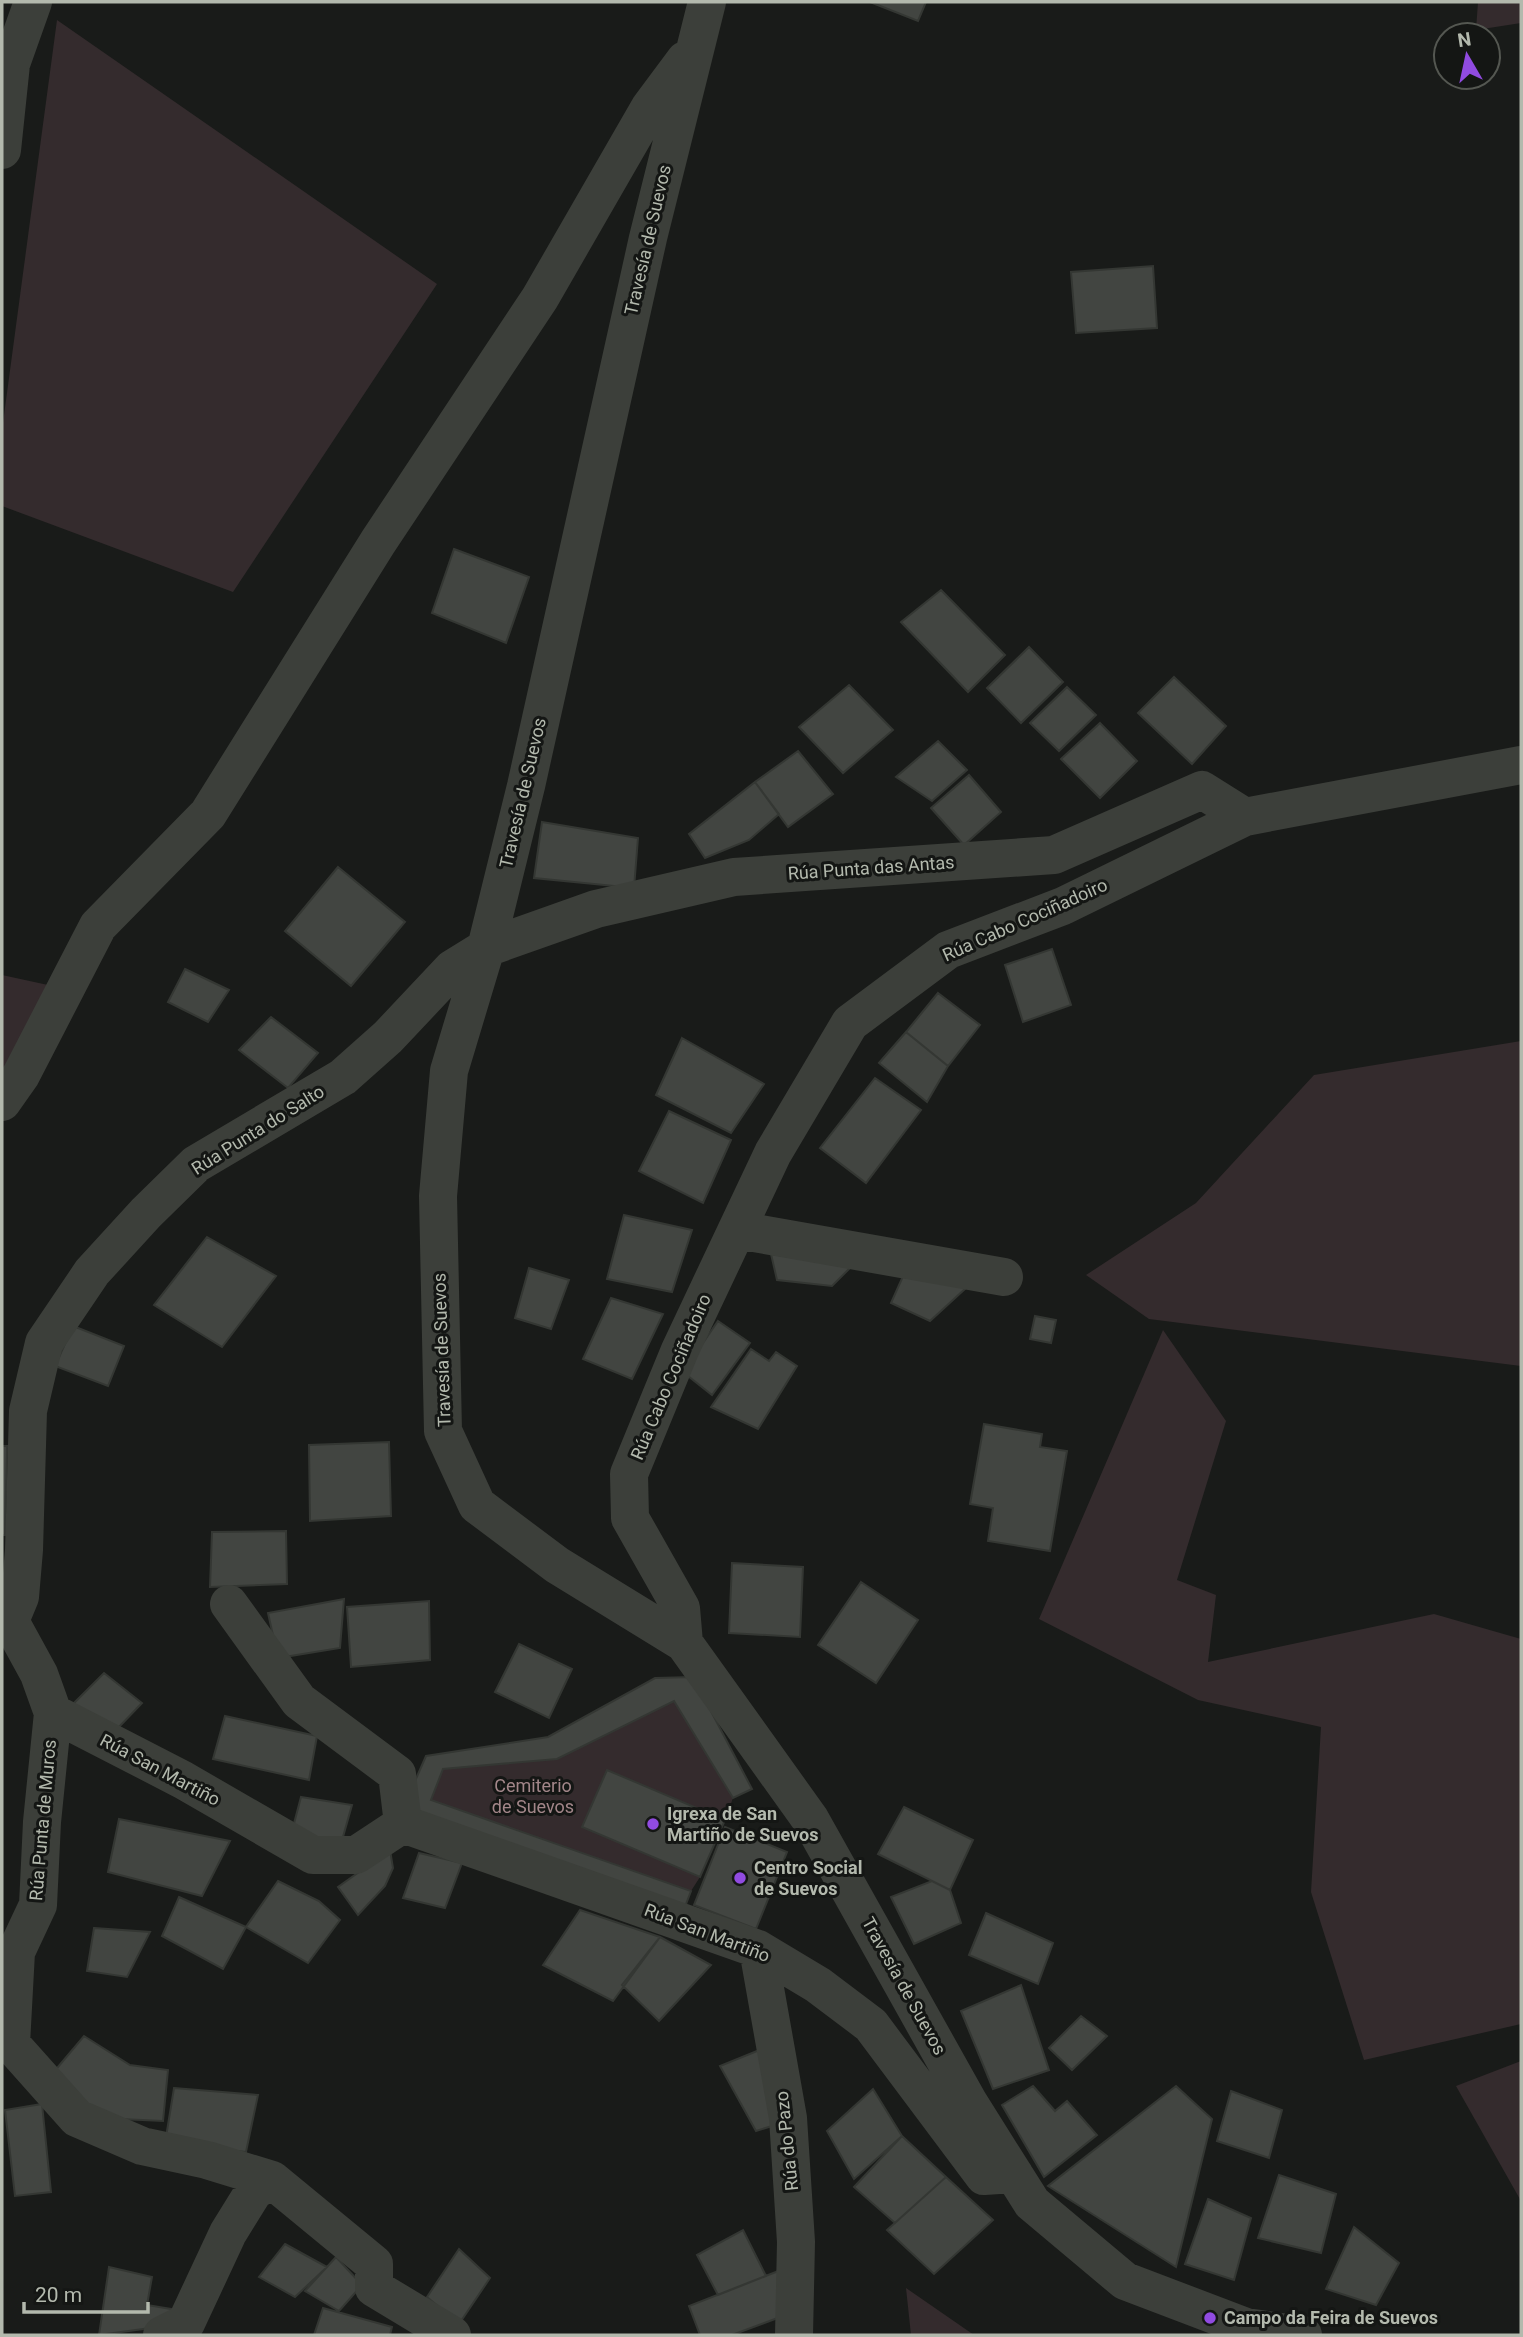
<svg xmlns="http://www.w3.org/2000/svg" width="1523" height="2337" viewBox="0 0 1523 2337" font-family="Roboto,sans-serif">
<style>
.green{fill:#342b2d}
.building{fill:#424541;stroke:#343733;stroke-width:2}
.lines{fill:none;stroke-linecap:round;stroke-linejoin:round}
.minor{stroke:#3c3f3a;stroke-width:38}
.poi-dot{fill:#914be1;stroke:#141614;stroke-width:2.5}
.labels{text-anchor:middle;stroke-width:6;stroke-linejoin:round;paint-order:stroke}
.street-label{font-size:18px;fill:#b3b9ad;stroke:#141614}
.park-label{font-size:18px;fill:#a28689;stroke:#141614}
.poi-label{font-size:18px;font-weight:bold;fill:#b3b9ad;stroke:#141614;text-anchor:start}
</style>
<rect width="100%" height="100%" fill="#191b19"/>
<!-- green -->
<path class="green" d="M1478,2H1521V23L1476,30Z
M57,20L437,284L233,592L2,506V430Z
M2,975L48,985L2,1072Z
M1521,1041V1366L1149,1319L1086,1275L1196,1203L1314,1075Z
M1163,1330L1226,1421L1177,1580L1216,1595L1208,1662L1434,1614L1521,1639V2024L1364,2060L1311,1892L1321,1727L1198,1700L1039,1619Z
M693,1677L752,1789L733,1798L725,1820L608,1770L582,1827L700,1877L691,1891L683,1912L408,1797L426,1756L548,1737L655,1678Z
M1521,2061V2201L1456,2086Z
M906,2288L974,2335H911Z"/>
<!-- building -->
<path class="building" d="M870,2H926L918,21Z
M1153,266L1157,328L1076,333L1071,272Z
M454,549L529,577L506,643L432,613Z
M941,590L1005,655L968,692L901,622Z
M1029,647L1063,682L1021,723L987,688Z
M1174,677L1226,726L1192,764L1138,713Z
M849,685L893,730L843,773L799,727Z
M1067,687L1096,715L1059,751L1030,723Z
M1100,723L1137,761L1100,798L1061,759Z
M938,741L967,770L932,801L896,777Z
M798,751L833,794L788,827L755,782Z
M969,775L1001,812L964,845L931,808Z
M755,782L779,814L749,840L705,858L689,834Z
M542,822L638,838L634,888L534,878Z
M338,867L405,922L351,986L285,931Z
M1052,949L1071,1005L1023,1022L1005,965Z
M185,969L229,990L208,1022L168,1002Z
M938,993L980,1025L948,1066L906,1032Z
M271,1017L318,1053L288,1088L239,1050Z
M906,1032L948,1066L927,1102L879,1063Z
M682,1038L764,1084L731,1133L656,1095Z
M875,1078L921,1110L866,1183L820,1148Z
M669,1111L731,1140L703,1203L639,1171Z
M624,1215L692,1230L672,1292L607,1279Z
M207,1237L276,1276L222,1347L154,1305Z
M771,1254L852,1266L832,1286L777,1280Z
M529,1268L569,1280L551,1329L515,1318Z
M904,1274L966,1288L930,1321L891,1303Z
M611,1298L663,1314L632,1379L583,1359Z
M1035,1316L1056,1320L1051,1343L1030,1339Z
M718,1321L750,1343L712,1395L683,1372Z
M73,1326L124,1346L108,1386L55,1366Z
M751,1349L769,1361L776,1352L797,1366L758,1429L711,1407Z
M984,1424L1042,1434L1040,1447L1067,1451L1050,1551L988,1541L993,1508L970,1504Z
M389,1442L391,1516L310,1521L309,1445Z
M2,1446H7L5,1535H2Z
M286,1531L287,1584L210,1587L212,1532Z
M732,1563L803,1567L800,1637L729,1633Z
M861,1582L918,1620L876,1683L818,1645Z
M344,1599L340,1648L278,1658L268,1613Z
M429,1601L430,1660L351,1667L347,1607Z
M519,1644L572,1669L549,1718L495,1692Z
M104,1673L142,1703L117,1729L68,1709Z
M693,1677L752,1789L733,1798L674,1701L557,1759L443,1769L431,1800L691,1891L683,1912L412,1811L408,1797L426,1756L548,1737L655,1678Z
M225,1716L317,1736L309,1780L213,1759Z
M607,1770L725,1820L700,1877L582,1827Z
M301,1797L352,1805L341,1844L292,1831Z
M904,1807L973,1840L950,1890L878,1854Z
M119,1819L230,1841L202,1896L108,1872Z
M725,1827L787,1852L756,1929L694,1905Z
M390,1850L393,1868L385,1886L358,1915L338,1887Z
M419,1853L462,1863L445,1908L403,1898Z
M278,1881L319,1901L340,1920L308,1963L246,1927Z
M932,1881L950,1890L961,1923L914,1944L891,1897Z
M179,1897L246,1927L223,1969L162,1936Z
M580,1910L660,1937L613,2001L543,1965Z
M986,1913L1053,1943L1038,1984L969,1955Z
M94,1928L150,1932L127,1977L87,1971Z
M660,1937L711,1965L659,2021L622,1985Z
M1021,1985L1049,2070L993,2089L961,2011Z
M1081,2016L1107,2036L1072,2070L1049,2048Z
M84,2036L130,2065L168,2070L163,2121L99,2118L52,2074Z
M762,2049L772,2126L756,2131L720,2066Z
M1033,2086L1055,2111L1067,2101L1097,2135L1044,2177L1002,2105Z
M1176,2086L1212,2119L1176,2267L1048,2186Z
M174,2088L258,2095L246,2152L165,2143Z
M873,2089L902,2136L854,2179L827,2131Z
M1231,2091L1282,2110L1269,2158L1217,2141Z
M42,2104L51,2192L15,2196L5,2110Z
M902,2136L946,2177L895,2223L854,2187Z
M1279,2175L1336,2194L1321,2253L1258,2238Z
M946,2177L993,2220L934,2274L887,2230Z
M1208,2199L1251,2218L1234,2280L1185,2264Z
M1354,2227L1399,2263L1376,2305L1326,2289Z
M743,2230L766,2276L718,2295L697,2255Z
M285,2244L327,2267L295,2297L259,2277Z
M459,2249L490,2278L459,2324L427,2297Z
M336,2257L362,2285L339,2311L305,2291Z
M109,2267L152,2277L147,2305L177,2310L158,2327L99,2335Z
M781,2270L783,2316L732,2335H700L689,2306Z
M323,2308L392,2327L390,2335H314Z"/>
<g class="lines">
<!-- minor -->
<path class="minor" d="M707,2L648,238L526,786L486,948L449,1071L438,1196L443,1431L477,1505L557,1565L684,1643L810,1819L969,2103L1032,2203L1125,2281L1246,2327L1303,2335
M2,150L11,64L33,2
M2,1102L21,1075L98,926L208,814L378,542L540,298L650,107L685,60
M737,1230L1004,1277
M229,1604L299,1701L397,1774L403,1824
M2,1617L10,1621L39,1674L53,1713L183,1780L313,1855H356L403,1824L758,1949L818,1985L871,2025L984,2176L1014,2174
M10,1621L20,1597L24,1550L28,1411L44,1343L92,1272L146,1213L196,1164L343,1077L388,1037L452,969L486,948L596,909L734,877L1054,855L1202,790L1245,817
M684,1643L681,1608L630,1518L629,1474L680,1350L773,1153L850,1023L948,950L1063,906L1245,817L1521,765
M53,1713L42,1822L38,1905L16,1952L11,2044L77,2118L142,2146L207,2160L272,2180L374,2264V2288L452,2335
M758,1949L788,2118L796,2242L794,2335
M162,2335L186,2323L228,2233L254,2191L272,2180"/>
</g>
<!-- markers -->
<g class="poi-dot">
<circle cx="653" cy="1824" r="7"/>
<circle cx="740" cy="1878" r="7"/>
<circle cx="1210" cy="2318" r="7"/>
</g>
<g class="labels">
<!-- street labels -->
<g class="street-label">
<text transform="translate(648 240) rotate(-77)" y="6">Travesía de Suevos</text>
<text transform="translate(523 793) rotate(-77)" y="6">Travesía de Suevos</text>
<text transform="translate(871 868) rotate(-4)" y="6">Rúa Punta das Antas</text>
<text transform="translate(1025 920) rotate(-24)" y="6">Rúa Cabo Cociñadoiro</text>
<text transform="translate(258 1130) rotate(-32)" y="6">Rúa Punta do Salto</text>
<text transform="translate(442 1350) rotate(-92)" y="6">Travesía de Suevos</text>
<text transform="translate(671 1377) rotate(-67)" y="6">Rúa Cabo Cociñadoiro</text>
<text transform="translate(160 1770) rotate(28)" y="6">Rúa San Martiño</text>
<text transform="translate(43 1820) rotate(-85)" y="6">Rúa Punta de Muros</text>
<text transform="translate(707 1933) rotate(21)" y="6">Rúa San Martiño</text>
<text transform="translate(904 1986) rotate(61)" y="6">Travesía de Suevos</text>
<text transform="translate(787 2141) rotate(-96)" y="6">Rúa do Pazo</text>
</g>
<!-- park labels -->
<g class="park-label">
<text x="533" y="1792">Cemiterio<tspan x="533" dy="21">de Suevos</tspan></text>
</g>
<!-- poi labels -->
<g class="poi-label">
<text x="667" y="1820">Igrexa de San<tspan x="667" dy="21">Martiño de Suevos</tspan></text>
<text x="754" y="1874">Centro Social<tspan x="754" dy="21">de Suevos</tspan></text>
<text x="1224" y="2324">Campo da Feira de Suevos</text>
</g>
</g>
<!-- border -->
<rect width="1523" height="2337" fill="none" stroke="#b3b9ad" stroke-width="7"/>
<!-- north arrow -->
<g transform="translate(1467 56) rotate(351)"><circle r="33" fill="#141614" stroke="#545751" stroke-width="2"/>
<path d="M0-5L12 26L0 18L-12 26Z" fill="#914be1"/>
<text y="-10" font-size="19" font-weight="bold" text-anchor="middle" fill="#b3b9ad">N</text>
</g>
<!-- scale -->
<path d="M24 2302v10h124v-10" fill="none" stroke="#b3b9ad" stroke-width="3.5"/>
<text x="35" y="2302" font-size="21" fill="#b3b9ad" stroke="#141614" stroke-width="5" paint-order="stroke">20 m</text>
</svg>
